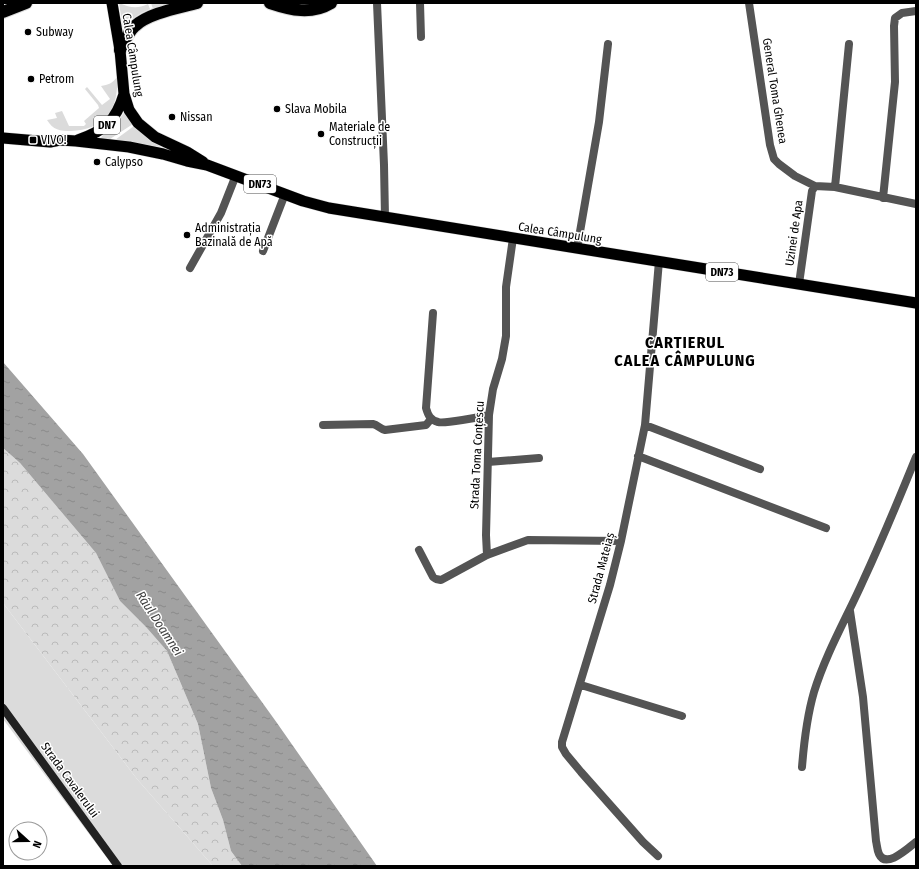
<svg xmlns="http://www.w3.org/2000/svg" width="919" height="869" viewBox="0 0 919 869" font-family="'Fira Sans Condensed',sans-serif">
<style>
.green{fill:#dbdbdb}
.forest{fill:url(#forest-crowns)}
.water{fill:url(#water-ripples)}
.lines{fill:none;stroke-linecap:round;stroke-linejoin:round}
.trunk-casing{stroke:#dbdbdb;stroke-width:12}
.motorway-casing{stroke:#dbdbdb;stroke-width:14}
.minor{stroke:#545454;stroke-width:8}
.secondary{stroke:#212121;stroke-width:8}
.trunk{stroke:#000;stroke-width:11}
.motorway{stroke:#000;stroke-width:12}
.poi-dot{fill:#000;stroke:#fff;stroke-width:1.5}
.labels{text-anchor:middle;stroke-width:3;stroke-linejoin:round;paint-order:stroke}
.shield{fill:#fff;stroke:#4c4c4c;stroke-width:1}
.shield-label{font-size:11px;font-weight:bold;fill:#000}
.poi-label{font-size:12px;fill:#000;stroke:#fff;text-anchor:start}
.street-label{font-size:12px;fill:#000;stroke:#fff}
.water-label{font-size:13px;font-style:italic;fill:#434343;stroke:#fff}
.district-label{font-size:16px;font-weight:bold;letter-spacing:1px;fill:#000;stroke:#fff}
</style>
<defs>
<pattern id="forest-crowns" width="20" height="18" patternUnits="userSpaceOnUse"><rect width="20" height="18" fill="#dbdbdb"/><path d="M2 6a3 3 0 1 1 6 0M12 15a3 3 0 1 1 6 0" fill="none" stroke="#bababa"/></pattern>
<pattern id="water-ripples" width="26" height="14" patternUnits="userSpaceOnUse"><rect width="26" height="14" fill="#a2a2a2"/><path d="M2 4q2-2 4 0t4 0M15 11q2-2 4 0t4 0" fill="none" stroke="#8a8a8a"/></pattern>
</defs>
<rect width="100%" height="100%" fill="#fff"/>
<!-- green -->
<path class="green" d="M119,3C131,8 137,9 148,4L150,9C138,14 130,19 123,29Z
M151,3H170L153,9Z
M117,77C119,109 105,130 71,131C60,131 53,130 47,120L57,118L55,113L62,111L69,126H84L86,124L84,121L99,108L98,105L85,89L87,87L102,105L110,99L101,86C108,85 113,83 117,77Z
M126,110L133,124L110,139L101,138L102,136L115,125Z
M134,126L148,139L161,147L115,140Z
M3,603L137,779L213,866H113L3,719Z"/>
<!-- forest -->
<path class="forest" d="M3,448L20,463L96,553L120,601L146,627L167,651L198,724L211,788L223,820L231,851L242,866H213L137,779L3,603Z"/>
<!-- water -->
<path class="water" d="M3,362L83,454L277,723L377,866H242L231,851L223,820L211,788L198,724L167,651L146,627L120,601L96,553L20,463L3,448Z"/>
<g class="lines">
<defs>
<path id="trunk" d="M112,3L120,50L124,94L129,110L138,123L155,137L187,152L203,162
M3,138L50,142L60,140L76,141L129,147L163,154L187,161L207,165L303,201L329,208L916,303
M78,140C104,131 116,121 124,94"/>
<path id="motorway" d="M270,3C291,10 311,15 331,3
M3,12L26,3
M120,50C124,42 128,32 135,26C149,13 179,8 197,3"/>
</defs>
<!-- trunk casing -->
<use href="#trunk" class="trunk-casing"/>
<!-- motorway casing -->
<use href="#motorway" class="motorway-casing"/>
<!-- minor -->
<path class="minor" d="M377,3L384,165L385,217
M420,3L421,37
M749,3L770,145L774,159L779,164L795,176L815,186L835,187L916,204
M835,187L849,44
M883,198L895,82L894,26L895,18L902,13L916,11
M577,249L599,122L608,44
M263,251L285,194
M190,268L221,213L236,175
M799,284L812,191L815,186
M433,313L426,408C428,415 430,420 438,422C444,424 480,417 489,415
M323,425L373,424C378,425 380,429 385,430L426,425L431,419
M645,425L760,469
M638,456L826,528
M488,462L539,458
M419,550L433,577L436,579L441,580L487,555L528,540L621,541
M487,555L486,535L489,415L493,389L502,359L506,336V287L513,238
M850,611L863,697L876,841C877,845 877,850 879,854C886,869 907,849 916,842
M581,685L682,716
M802,767C804,742 807,716 814,692C826,653 847,617 863,581C882,540 899,499 916,457
M658,856L643,842L581,772L566,754L562,747V742L610,585L621,541L645,425L659,261"/>
<!-- secondary -->
<path class="secondary" d="M3,708L118,866"/>
<!-- trunk -->
<use href="#trunk" class="trunk"/>
<!-- motorway -->
<use href="#motorway" class="motorway"/>
</g>
<!-- markers -->
<g class="poi-dot">
<circle cx="28" cy="32" r="4"/>
<circle cx="31" cy="79" r="4"/>
<circle cx="277" cy="109" r="4"/>
<circle cx="172" cy="117" r="4"/>
<circle cx="321" cy="134" r="4"/>
<rect x="29" y="136" width="8" height="8" rx="2"/>
<circle cx="97" cy="162" r="4"/>
<circle cx="187" cy="235" r="4"/>
</g>
<g class="labels">
<!-- shield labels -->
<g class="shield">
<rect x="94" y="116" width="26" height="18" rx="3"/>
<rect x="244" y="175" width="32" height="18" rx="3"/>
<rect x="706" y="263" width="32" height="18" rx="3"/>
</g>
<g class="shield-label">
<text x="107" y="129">DN7</text>
<text x="260" y="188">DN73</text>
<text x="722" y="276">DN73</text>
</g>
<!-- poi labels -->
<g class="poi-label">
<text x="36" y="36">Subway</text>
<text x="39" y="83">Petrom</text>
<text x="285" y="113">Slava Mobila</text>
<text x="180" y="121">Nissan</text>
<text x="329" y="131">Materiale de<tspan x="329" dy="14">Construcții</tspan></text>
<text x="41" y="144">VIVO!</text>
<text x="105" y="166">Calypso</text>
<text x="195" y="232">Administrația<tspan x="195" dy="14">Bazinală de Apă</tspan></text>
</g>
<!-- street labels -->
<g class="street-label">
<text transform="translate(133 55) rotate(81)" y="4">Calea Câmpulung</text>
<text transform="translate(775 91) rotate(81)" y="4">General Toma Ghenea</text>
<text transform="translate(560 233) rotate(9)" y="4">Calea Câmpulung</text>
<text transform="translate(794 233) rotate(-82)" y="4">Uzinei de Apa</text>
<text transform="translate(477 455) rotate(-87)" y="4">Strada Toma Conțescu</text>
<text transform="translate(601 568) rotate(-75)" y="4">Strada Mateiaș</text>
<text transform="translate(70 780) rotate(54)" y="4">Strada Cavalerului</text>
</g>
<!-- water labels -->
<g class="water-label">
<text transform="translate(160 623) rotate(57)" y="5">Râul Doamnei</text>
</g>
<!-- district labels -->
<g class="district-label">
<text x="685" y="348">CARTIERUL<tspan x="685" dy="18">CALEA CÂMPULUNG</tspan></text>
</g>
</g>
<!-- border -->
<rect width="919" height="869" fill="none" stroke="#000000" stroke-width="8"/>
<!-- north arrow -->
<g transform="translate(28 841) rotate(111)"><circle r="19" fill="#ffffff" stroke="#999999"/>
<path d="M0-3L7 15L0 10L-7 15Z" fill="#000000"/>
<text y="-6" font-size="11" font-weight="bold" text-anchor="middle" fill="#000000">N</text>
</g>
</svg>
